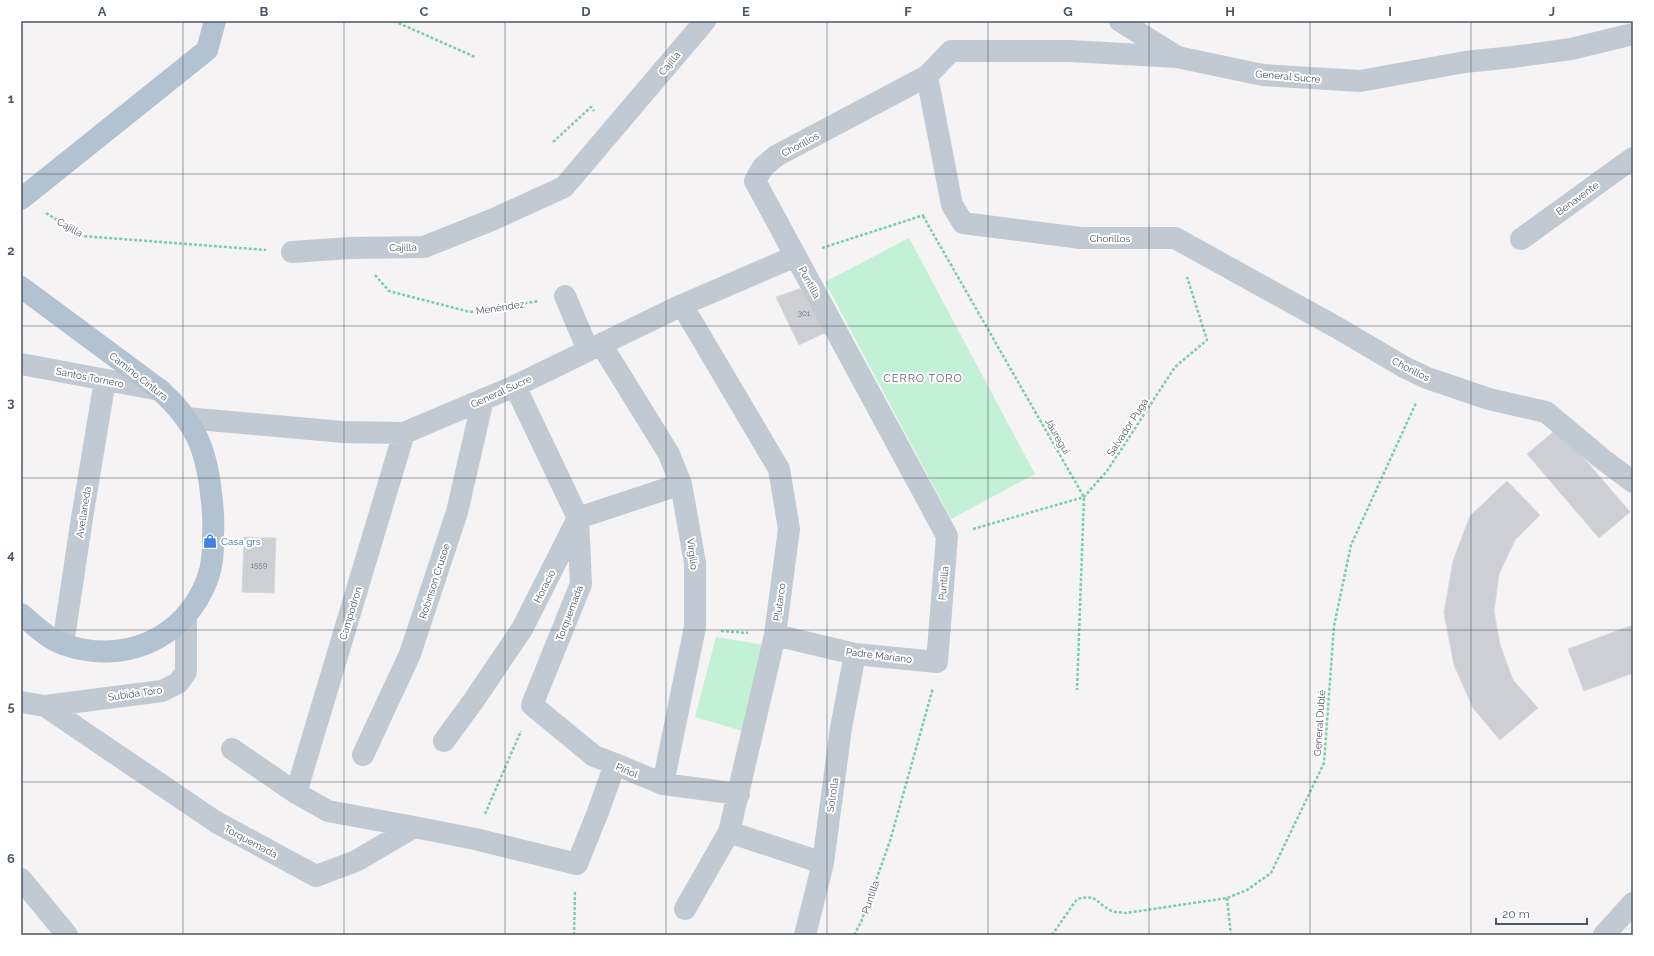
<svg xmlns="http://www.w3.org/2000/svg" width="1654" height="956" viewBox="0 0 1654 956" font-family="Raleway,sans-serif">
<style>
.green{fill:#c3f1d5}
.building{fill:#cdcfd5;stroke:#d7d9de}
.lines{fill:none;stroke-linecap:round;stroke-linejoin:round}
.path{stroke:#7ad0a6;stroke-width:2.5;stroke-dasharray:3 2;stroke-linecap:butt}
.minor{stroke:#c1cad2;stroke-width:22}
.major{stroke:#b3c2d1;stroke-width:22}
.grid{fill:none;stroke:#4a5661;stroke-width:1;stroke-opacity:0.55}
.labels{text-anchor:middle;stroke-width:4;stroke-linejoin:round;paint-order:stroke}
.number-label{font-size:8px;fill:#6b747e}
.street-label{font-size:10px;fill:#4a5661;stroke:#fff}
.shop-label{font-size:10px;fill:#366cbe;stroke:#fff;text-anchor:start}
.neighbourhood-label{font-size:11px;letter-spacing:1px;fill:#5f6368;stroke:#fff}
.neatline{fill:none;stroke:#4a5661;stroke-width:1.5}
.grid-label{font-size:13px;text-anchor:middle;font-weight:bold;fill:#4a5661}
</style>
<rect width="100%" height="100%" fill="#f5f3f3"/>
<!-- green -->
<path class="green" d="M909,238L1035,474L951,519L825,282Z
M716,637L770,646L749,733L695,717Z"/>
<!-- building -->
<path class="building" d="M799,289L813,292L833,329L799,345L776,297Z
M1558,428L1630,512L1599,538L1527,454Z
M1507,481L1540,515L1515,540L1499,574L1494,611L1500,645L1513,680L1538,708L1500,740L1473,708L1454,665L1444,613L1453,561L1470,516Z
M244,537L276,538L274,593L242,592Z
M1633,625V673L1584,691L1568,649Z"/>
<g class="lines">
<!-- path -->
<path class="path" d="M394,21L475,57
M553,142L591,107L594,111
M46,213L82,236L266,250
M923,216L1084,497L1077,690
M822,248L924,215
M375,275L389,291L470,312L539,301
M973,529L1084,497L1107,471L1175,367L1207,340L1187,277
M721,631L748,633
M485,814L521,731
M1227,898L1231,935
M574,935L575,890
M854,935L861,922L890,841L933,688
M1052,935L1077,899C1099,894 1094,902 1110,910C1114,913 1121,912 1126,913L1227,898L1247,890L1271,873L1324,763L1334,626L1351,545L1416,403"/>
<!-- minor -->
<path class="minor" d="M1120,21L1176,56
M927,76L952,205L963,223L1081,238H1175L1336,327L1404,367L1427,378L1489,399L1546,412L1601,458L1633,482
M1521,239L1633,158
M292,252L350,248L424,247L494,219L564,187L705,21
M565,296L588,350
M682,305L779,469L789,529L775,635L729,832L685,909
M601,344L669,454L681,484L695,563V627L663,784
M21,364L160,390
M515,386L578,518L581,584L532,705L594,756L615,764L663,784L739,794
M186,418L343,432L404,433L515,386L682,305L796,256
M775,635L855,654L937,662L947,536L755,181L763,167L776,156L927,76L951,51H1070L1177,57L1263,75L1360,81L1465,62L1513,57L1571,49L1633,34
M63,644L82,518L105,380
M21,702L45,706L162,691L178,683L186,672V616
M45,706L216,822L316,876L356,861L414,827L475,839L577,864L598,812L615,764
M444,741L474,700L522,629L578,518L681,484
M232,749L296,793L328,811L414,827
M363,755L410,654L457,512L483,399
M296,793L404,433
M729,832L823,863
M21,879L67,935
M805,935L823,863L841,728L855,654
M1604,935L1633,903"/>
<!-- major -->
<path class="major" d="M21,199L207,50L215,21
M21,287L160,390C194,421 206,447 211,493C213,508 214,519 213,535C213,550 213,565 207,580C185,639 122,666 63,644C47,638 34,625 21,614"/>
</g>
<!-- grid -->
<path class="grid" d="M183,21V935M344,21V935M505,21V935M666,21V935M827,21V935M988,21V935M1149,21V935M1310,21V935M1471,21V935M21,174H1633M21,326H1633M21,478H1633M21,630H1633M21,782H1633"/>
<!-- icons -->
<defs>
<symbol id="shop-bare" viewBox="-9 -9 18 18"><path d="M-5-2.5h2.3a2.7 3.5 0 0 1 5.4 0H5L5.5 6h-11ZM-1.5-2.5h3a1.5 2.3 0 0 0-3 0Z" fill="#3f7fe0" stroke="#fff" stroke-width="2.5" paint-order="stroke"/></symbol>
</defs>
<g fill-rule="evenodd">
<use href="#shop-bare" x="200" y="531" width="20" height="20"/>
</g>
<g class="labels">
<!-- number labels -->
<g class="number-label">
<text x="804" y="316">301</text>
<text x="259" y="568">1559</text>
</g>
<!-- street labels -->
<g class="street-label">
<text transform="translate(669 63) rotate(-50)" y="4">Cajilla</text>
<text transform="translate(1288 76) rotate(5)" y="4">General Sucre</text>
<text transform="translate(800 144) rotate(-28)" y="4">Chorillos</text>
<text transform="translate(1577 198) rotate(-36)" y="4">Benavente</text>
<text transform="translate(70 227) rotate(29)" y="4">Cajilla</text>
<text x="1110" y="242">Chorillos</text>
<text transform="translate(403 247) rotate(-1)" y="4">Cajilla</text>
<text transform="translate(810 282) rotate(62)" y="4">Puntilla</text>
<text transform="translate(500 307) rotate(-9)" y="4">Menéndez</text>
<text transform="translate(1411 369) rotate(27)" y="4">Chorillos</text>
<text transform="translate(139 376) rotate(38)" y="4">Camino Cintura</text>
<text transform="translate(90 377) rotate(11)" y="4">Santos Tornero</text>
<text transform="translate(501 391) rotate(-24)" y="4">General Sucre</text>
<text transform="translate(1127 427) rotate(-57)" y="4">Salvador Puga</text>
<text transform="translate(1058 436) rotate(60)" y="4">Jáuregui</text>
<text transform="translate(83 512) rotate(-81)" y="4">Avellaneda</text>
<text transform="translate(693 554) rotate(83)" y="4">Virgilio</text>
<text transform="translate(434 581) rotate(-72)" y="4">Robinson Crusoe</text>
<text transform="translate(943 583) rotate(-85)" y="4">Puntilla</text>
<text transform="translate(544 586) rotate(-63)" y="4">Horacio</text>
<text transform="translate(779 602) rotate(-82)" y="4">Plutarco</text>
<text transform="translate(350 613) rotate(-73)" y="4">Campodron</text>
<text transform="translate(569 613) rotate(-69)" y="4">Torquemada</text>
<text transform="translate(879 655) rotate(7)" y="4">Padre Mariano</text>
<text transform="translate(135 693) rotate(-8)" y="4">Subida Toro</text>
<text transform="translate(1319 723) rotate(-86)" y="4">General Dublé</text>
<text transform="translate(627 770) rotate(23)" y="4">Piñol</text>
<text transform="translate(832 795) rotate(-82)" y="4">Solrolla</text>
<text transform="translate(251 841) rotate(28)" y="4">Torquemada</text>
<text transform="translate(870 897) rotate(-71)" y="4">Puntilla</text>
</g>
<!-- shop labels -->
<g class="shop-label">
<text x="221" y="545">Casa grs</text>
</g>
<!-- neighbourhood labels -->
<g class="neighbourhood-label">
<text x="923" y="382">CERRO TORO</text>
</g>
</g>
<!-- border -->
<rect width="1654" height="956" fill="none" stroke="#ffffff" stroke-width="44"/>
<!-- scale -->
<path d="M1496 918v6h91v-6" fill="none" stroke="#4a5661" stroke-width="2"/>
<text x="1502" y="918" font-size="12" fill="#4a5661" stroke="#ffffff" stroke-width="3" paint-order="stroke">20 m</text>
<rect x="22" y="22" width="1610" height="912" class="neatline"/>
<g class="grid-label">
<text x="102" y="16">A</text>
<text x="264" y="16">B</text>
<text x="424" y="16">C</text>
<text x="586" y="16">D</text>
<text x="746" y="16">E</text>
<text x="908" y="16">F</text>
<text x="1068" y="16">G</text>
<text x="1230" y="16">H</text>
<text x="1390" y="16">I</text>
<text x="1552" y="16">J</text>
<text x="11" y="103">1</text>
<text x="11" y="255">2</text>
<text x="11" y="407">3</text>
<text x="11" y="559">4</text>
<text x="11" y="711">5</text>
<text x="11" y="863">6</text>
</g>
</svg>
